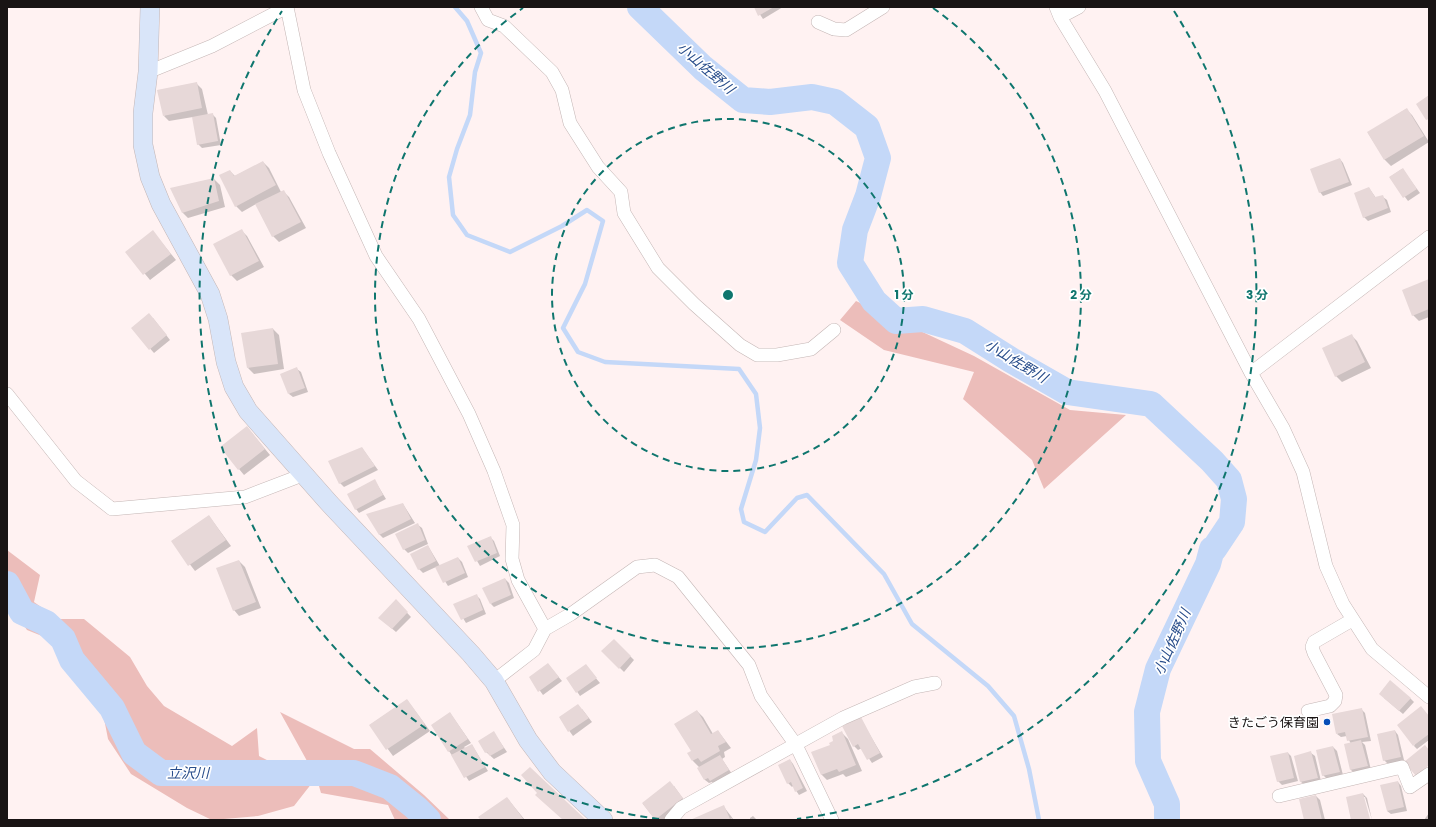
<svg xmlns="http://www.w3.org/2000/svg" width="1436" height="827" viewBox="0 0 1436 827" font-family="Poppins,'Noto Sans JP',sans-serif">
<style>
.green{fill:#ecbdba}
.shadow{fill:#0003}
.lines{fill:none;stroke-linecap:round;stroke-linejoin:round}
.stream{stroke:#c4d8f8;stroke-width:4.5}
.river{stroke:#c4d8f8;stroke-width:26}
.building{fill:#e7d8d8}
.street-casing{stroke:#c4b6b5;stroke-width:14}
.secondary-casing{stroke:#c4b6b5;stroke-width:20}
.street{stroke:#fff;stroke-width:13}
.secondary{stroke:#d9e5f9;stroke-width:19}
.ring{fill:none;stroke:#0f766e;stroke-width:2;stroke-dasharray:7 5}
.poi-dot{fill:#074db7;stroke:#fff;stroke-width:1.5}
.labels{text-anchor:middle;stroke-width:3.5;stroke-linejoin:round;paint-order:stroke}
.poi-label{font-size:13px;fill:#191414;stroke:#fff;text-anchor:end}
.water-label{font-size:14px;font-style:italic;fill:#284d8b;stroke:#fff}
.centre{fill:#0f766e;stroke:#fff;stroke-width:2}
.ring-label{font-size:12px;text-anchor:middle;font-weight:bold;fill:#0f766e;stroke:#fff;stroke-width:3.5;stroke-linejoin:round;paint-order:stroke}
</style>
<rect width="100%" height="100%" fill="#fff2f2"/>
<!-- green -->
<path class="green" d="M856,301L974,356L1070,410L1126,415L1044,489L1032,460L963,399L974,372L884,350L840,320Z
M7,550L40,575L34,602L58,619H84L130,657L147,686L164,706L232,746L257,728L259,756L312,783L294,806L258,816L212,820L187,808L131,774L108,739L101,703L52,640L27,630L7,600Z
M280,712L354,749H370L424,795L450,820H395L388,805L321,793L317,779Z"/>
<!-- shadow -->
<path class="shadow" d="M755,7H783L763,19Z
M196,83L202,89L208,115L212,114L216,118L221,145L202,148L198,144L193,117L169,121L164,116Z
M1406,109L1412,115L1429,142L1391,166L1385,160L1368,133Z
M1340,159L1343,163L1352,185L1323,196L1320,192Z
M263,162L269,168L281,192L283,191L289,197L306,228L279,242L273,236L256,204L242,212L236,206L230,171L235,176Z
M1402,169L1420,193L1408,201L1390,177Z
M214,179L220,185L225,207L188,218L182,212Z
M1369,188L1376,198L1383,197L1387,200L1391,212L1368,221L1364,217Z
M241,230L247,236L264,267L237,281L231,275Z
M158,238L176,260L150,280L127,252Z
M1429,280V317L1419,321L1413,315Z
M153,318L170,340L154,353L132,328Z
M273,329L279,335L284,369L254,374L248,368Z
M1351,335L1357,341L1371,368L1342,382L1336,376Z
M297,369L301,372L308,392L293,397L289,394Z
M247,427L270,455L244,475L239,469Z
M362,448L378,470L344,487L340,483Z
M375,481L386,499L359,513L356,509Z
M403,504L415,523L383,538L379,534Z
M209,516L231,546L195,571L172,541Z
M418,525L422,528L428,544L408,553L404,549Z
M490,537L494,541L500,556L480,566L469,547Z
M428,546L440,566L458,558L462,562L468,577L448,586L436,567L423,573L419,569Z
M239,561L245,567L261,608L239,616L234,610Z
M505,579L509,583L514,598L494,607L491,604Z
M476,595L480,599L486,614L466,623L455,605Z
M396,601L411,617L396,632L383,621Z
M614,640L634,660L624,672L603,651Z
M551,668L562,681L543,695L530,677Z
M589,670L600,683L580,696L568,678Z
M1384,698H1410L1414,702L1403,714Z
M407,700L430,731L393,756L370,725Z
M582,709L592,722L573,736L560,718Z
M1361,709L1365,713L1371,741L1362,742L1365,745L1371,770L1355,774L1351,770L1345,745L1351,744L1347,736L1341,737L1337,734Z
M697,711L703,717L713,734L718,731L731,748L724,752L725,757L722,759L732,774L714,784L712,782L709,783L705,780L700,768L693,761L692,752Z
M450,713L471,743L464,747L465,748L472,745L488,771L469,781L449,751Z
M1429,716V740L1417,749L1414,746Z
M860,718L883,757L872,763L862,748L858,750L854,746Z
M1395,731L1398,735L1404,760L1388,764L1384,760Z
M494,733L507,752L494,759L486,752Z
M842,733L848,739L862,771L846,777L843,774L827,780L821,774L831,746Z
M1333,747L1337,751L1343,775L1327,779L1323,775Z
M1288,753L1291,756L1298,781L1282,785L1278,781Z
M1311,753L1315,756L1321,781L1305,785L1301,782Z
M790,760L793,764L807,791L799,795L793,786L792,787L788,783Z
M1398,782L1401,786L1407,811L1391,814L1387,811Z
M674,786L686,803L664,820H656L643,804Z
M1363,794L1367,798L1372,820L1365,797H1363L1369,820H1352L1347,798Z
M1316,796L1320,800L1325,820H1305Z
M507,798L525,820H482Z
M724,807L734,820H693Z
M1429,813V820H1424Z
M753,816L757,820H750V818Z"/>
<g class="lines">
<!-- stream -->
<path class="stream" d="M455,7L467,21L481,53L475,72L470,115L457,149L449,177L453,215L467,235L510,252L562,226L587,210L603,221L585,284L563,328L578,352L605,362L739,369L756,394L760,428L756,460L741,509L744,522L765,532L797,498L807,495L884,574L912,624L988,686L1014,716L1029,769L1039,820"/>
<!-- river -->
<path class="river" d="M640,7L703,68L743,100L770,102L812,97L835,102L867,127L878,158L868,196L855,230L850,263L874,301L896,321L923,319L965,331L1011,360L1067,392L1151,404L1212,461L1229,480L1234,499L1232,522L1214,549H1212L1208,564L1158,669L1147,712L1148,761L1167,804V820
M7,584L22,612L46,623L63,639L72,660L112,708L134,753L161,773H354L390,787L416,808L428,820"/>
</g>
<!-- building -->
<path class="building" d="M754,7H774L758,16Z
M197,82L202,108L163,116L157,90Z
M1429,95V119L1426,120L1416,104Z
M1407,108L1424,136L1384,160L1367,132Z
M213,113L218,141L197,145L192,117Z
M1340,158L1349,182L1319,193L1310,169Z
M263,161L276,185L235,207L219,175L230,170L234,176Z
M1403,168L1417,189L1403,198L1389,177Z
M214,178L219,201L182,213L170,188Z
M1369,187L1375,197L1383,195L1388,208L1363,218L1354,193Z
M284,190L301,222L272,237L255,204Z
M242,229L259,261L230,276L213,244Z
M153,230L171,254L143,275L125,252Z
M1429,279V309L1412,316L1402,290Z
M149,313L167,335L149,350L131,328Z
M273,328L278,364L247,368L241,333Z
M1352,334L1365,362L1335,377L1322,348Z
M297,367L305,388L288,394L280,374Z
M247,426L265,449L238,470L220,447Z
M362,447L375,466L339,484L328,461Z
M375,479L383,495L355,510L347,494Z
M403,503L411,519L379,535L366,514Z
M209,515L226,540L188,566L171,541Z
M418,523L425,540L403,550L395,534Z
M491,536L497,553L475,562L467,546Z
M428,545L436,561L418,570L410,554Z
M458,557L465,573L443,583L435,567Z
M239,560L256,602L233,611L216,568Z
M505,578L511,595L490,604L482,588Z
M477,594L483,610L461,620L453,604Z
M396,599L408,612L392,629L378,618Z
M614,639L631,656L619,669L601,651Z
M548,663L559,677L538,692L529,677Z
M586,664L597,678L576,693L566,678Z
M1390,680L1411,698L1399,711L1379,694Z
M407,699L425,724L386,750L369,725Z
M578,704L589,718L568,732L559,717Z
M1421,706L1429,716V734L1413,746L1397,725Z
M1362,708L1368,737L1347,741L1345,732L1336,734L1332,714Z
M697,710L711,734L718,730L726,742L718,746L720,751L701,762L698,758L692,761L687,753L691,751L674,724Z
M450,712L468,739L448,752L431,725Z
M861,717L880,753L867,760L858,744L853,747L842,726Z
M1395,730L1401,757L1383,761L1377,734Z
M494,731L504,748L490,756L487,752L485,753L478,741Z
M842,731L856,765L839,772L837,769L821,775L811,752L830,745L829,743L833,741L832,736Z
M1361,740L1368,766L1350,770L1344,744Z
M472,744L485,767L464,778L451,755Z
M1425,745L1429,750V765L1416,776L1404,762Z
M1333,746L1340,772L1322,776L1316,750Z
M1311,751L1318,778L1300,782L1294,756Z
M1288,752L1294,778L1277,782L1270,756Z
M720,755L729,770L710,781L708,778L704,780L697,768Z
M790,759L803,788L795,792L791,782L787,784L778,765Z
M530,767L586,820H563L535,795L537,793L521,775Z
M670,781L683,798L655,820L642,803Z
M1398,781L1404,807L1387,811L1380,785Z
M1363,793L1370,819L1351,820L1346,797Z
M1316,795L1322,820H1304L1299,799Z
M507,797L524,820H481L478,817Z
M724,805L730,819L732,818L733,820H690Z"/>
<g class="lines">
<defs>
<path id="street" d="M287,7L304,90L329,153L376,256L419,319L469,414L494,471L513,525L512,559L518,580L545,629
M481,7L488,20L504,26L552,72L562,90L570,123L598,167L621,192L624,213L658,268L694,304L740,345L757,355H777L811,349L834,330
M1056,7L1060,17L1105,91L1251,373L1283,428L1303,472L1326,566L1343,604L1372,649L1429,697
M1060,17L1079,7
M818,22L834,29L846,30L883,7
M148,72L212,46L287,7
M1251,373L1429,237
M7,394L76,481L112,509L245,497L305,474
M494,681L534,650L545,629L571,614L637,567L655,565L678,577L749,665L761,696L796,745L832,820
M1308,711L1330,706L1335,701L1336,695L1314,653L1312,647L1314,642L1352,620
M1279,796L1402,767L1410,787L1429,774
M671,820L681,808L843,718L914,687L935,683"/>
<path id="secondary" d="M150,7L148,72L143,113V145L150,177L161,204L210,294L218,319L226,362L234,387L248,411L330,504L471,654L494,681L528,740L552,772L603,820"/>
</defs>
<!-- street casing -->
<use href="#street" class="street-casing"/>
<!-- secondary casing -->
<use href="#secondary" class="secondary-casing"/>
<!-- street -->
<use href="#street" class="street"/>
<!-- secondary -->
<use href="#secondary" class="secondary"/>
</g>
<!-- distance rings -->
<g class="ring">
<circle cx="728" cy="295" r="176"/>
<path d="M933 8A353 353 0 1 1 523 8"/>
<path d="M659 819A529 529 0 0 1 282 11M1174 11A529 529 0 0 1 797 819"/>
</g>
<!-- markers -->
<circle class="poi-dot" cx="1327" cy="722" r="4"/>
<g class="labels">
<!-- poi labels -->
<g class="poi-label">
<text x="1319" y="727">きたごう保育園</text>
</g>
<!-- water labels -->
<g class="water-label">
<text transform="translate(706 68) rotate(41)" y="5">小山佐野川</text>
<text transform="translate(1016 361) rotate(31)" y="5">小山佐野川</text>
<text transform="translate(1172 642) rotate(-66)" y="5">小山佐野川</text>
<text x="188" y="778">立沢川</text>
</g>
</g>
<circle cx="728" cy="295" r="6" class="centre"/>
<g class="ring-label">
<text x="904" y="299">1 分</text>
<text x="1081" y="299">2 分</text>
<text x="1257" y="299">3 分</text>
</g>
<!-- border -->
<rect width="1436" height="827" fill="none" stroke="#191414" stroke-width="16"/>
</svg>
